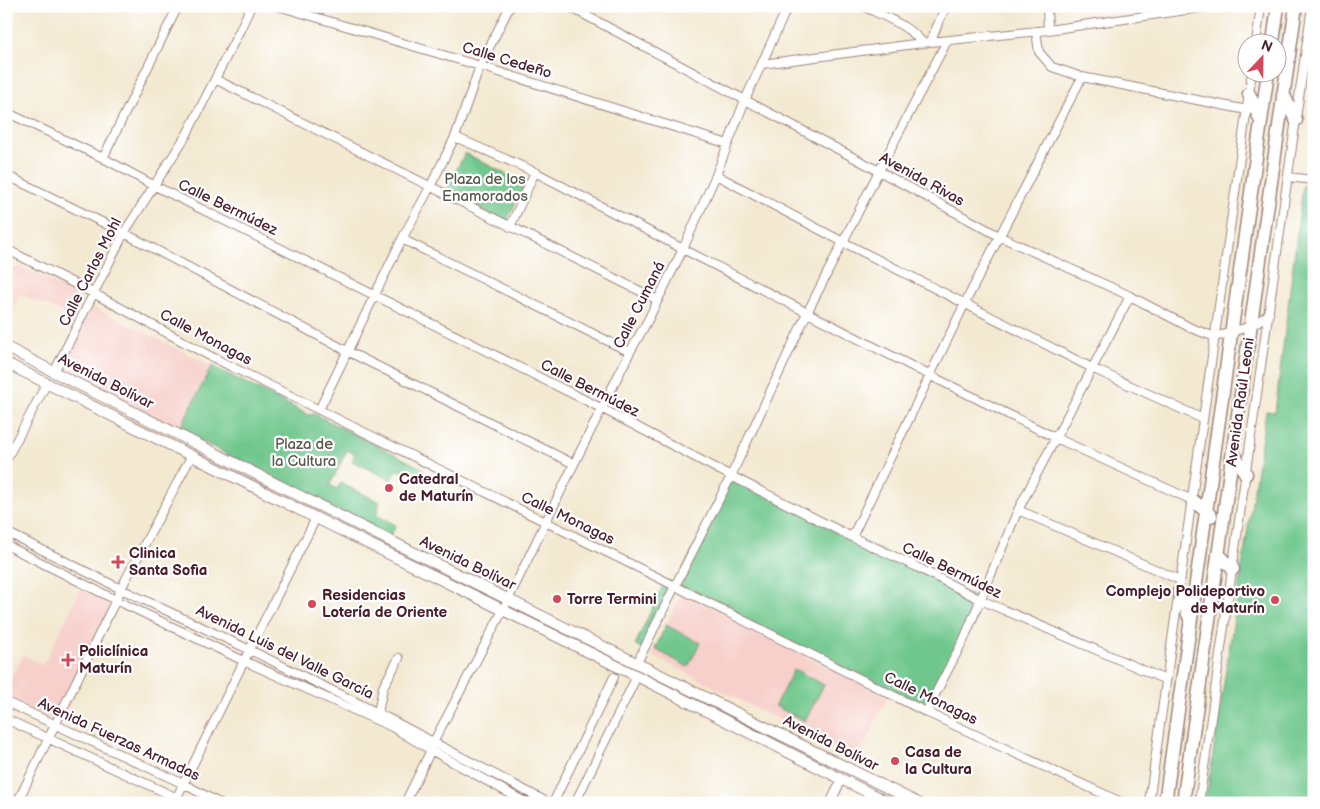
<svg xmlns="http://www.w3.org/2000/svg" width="1320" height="809" viewBox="0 0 1320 809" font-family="'Balsamiq Sans',sans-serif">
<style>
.built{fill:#f7d0cb}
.green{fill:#70c78d;stroke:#5d735c}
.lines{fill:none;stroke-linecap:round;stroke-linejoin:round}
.minor-casing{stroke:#9e847e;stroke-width:10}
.tertiary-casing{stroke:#9e847e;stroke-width:12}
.trunk-casing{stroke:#9e847e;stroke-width:15}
.minor{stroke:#fff;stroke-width:8}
.tertiary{stroke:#fff;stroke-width:10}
.trunk{stroke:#fff;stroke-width:12}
.poi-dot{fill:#d1495b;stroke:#fff;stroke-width:2}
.labels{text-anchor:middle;stroke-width:4.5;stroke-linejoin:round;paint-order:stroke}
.street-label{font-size:15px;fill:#4a1f2b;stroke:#fff}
.park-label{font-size:15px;fill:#575a4d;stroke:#fff}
.poi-label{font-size:15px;font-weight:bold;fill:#4a1f2b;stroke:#fff;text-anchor:start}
</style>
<rect width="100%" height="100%" fill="#fff"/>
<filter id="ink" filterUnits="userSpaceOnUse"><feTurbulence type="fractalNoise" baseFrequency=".02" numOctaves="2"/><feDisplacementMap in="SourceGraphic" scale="10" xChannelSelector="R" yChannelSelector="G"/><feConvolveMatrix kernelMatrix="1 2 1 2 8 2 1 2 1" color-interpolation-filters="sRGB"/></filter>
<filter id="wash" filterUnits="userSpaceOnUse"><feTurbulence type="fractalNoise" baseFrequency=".0096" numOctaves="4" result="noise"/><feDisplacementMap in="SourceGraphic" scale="20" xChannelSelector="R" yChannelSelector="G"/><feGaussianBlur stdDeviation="1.12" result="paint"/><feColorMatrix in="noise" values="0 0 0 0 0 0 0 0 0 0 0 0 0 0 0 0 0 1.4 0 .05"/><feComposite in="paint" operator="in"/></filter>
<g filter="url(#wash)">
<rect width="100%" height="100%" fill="#f3e9d1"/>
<!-- built -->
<path class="built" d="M22,267L80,296L70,316L20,294L6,323V269Z
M93,307L212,366L179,430L62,369L89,310Z
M81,589L118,606L59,725L6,698V689L23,655L43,665Z
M682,592L887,698L858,760L651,655Z"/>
<!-- green -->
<path class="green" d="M465,153L525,184L506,222L445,192Z
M1303,185L1314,186V803H1203L1208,787L1266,411L1275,412Z
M212,366L309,415L314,414L424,469L419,479L398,469L391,480L352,461L355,454L347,450L330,485L337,489L341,483L380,502L376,515L396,525L390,537L179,430Z
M731,476L981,600L926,712L675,586L644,649L635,645L665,581L674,586Z
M666,625L700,643L688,667L655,649Z
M794,669L824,685L805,721L775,706Z"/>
</g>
<g filter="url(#ink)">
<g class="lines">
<defs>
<path id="minor" d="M278,6L480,66L728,144
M568,6L879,171L999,236L1130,296L1191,328L1215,337L1251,326L1269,314
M863,6C883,16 908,25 923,43
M1047,6L1048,30
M1036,31L1039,52L1052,67L1082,77L1247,110
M930,42L946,6
M1256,42L1261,6
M762,64L930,42L1048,30L1214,6
M215,79L658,300
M6,112L103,158L153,185L601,408L731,476L852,537L915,566L981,600L1166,680
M455,137L535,172L683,249L931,376L1056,438L1192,500
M103,158L178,6
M6,175L124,233L349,352L574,464
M716,175L843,242L1092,368L1203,419
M1288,177L1314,180
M510,227L535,172
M402,239L630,352
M6,249L93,293L208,355L665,581L926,712L1123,803
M54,372L124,233L187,134L240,30L251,6
M319,410L402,239L430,187L455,137L480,66L510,6
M6,460L47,383
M1018,510L1180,580
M6,532L121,589L250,650L378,713L549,803
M852,537L965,303L1082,77
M6,545L116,600L244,661L392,727L431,750L527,803
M637,663L675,586L731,476L807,313L879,171L947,41
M6,702L184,784L219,803
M926,712L964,639L1018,510L1130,296
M378,713L383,687L399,658
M6,719L188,803
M17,803L126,579L192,455
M174,803L244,661L316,518
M405,803L431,750L433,743L503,610L574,464L630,352L648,320L683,249L716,175L745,100L788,6
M553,803L614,677
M575,803L637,676
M830,803L842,779
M1149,803L1252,72
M1199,803L1312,6"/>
<path id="tertiary" d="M6,347L54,372L302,497L918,803
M6,363L316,518L637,676L889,803"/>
<path id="trunk" d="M1273,42L1278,6
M1249,94L1261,121
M1283,94L1296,120
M1233,453L1246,474
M1192,500L1206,511L1211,516
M1218,554L1233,569
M1179,592L1190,619
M1165,803L1268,72
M1183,803L1296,6"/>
</defs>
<!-- minor casing -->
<use href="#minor" class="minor-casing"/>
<!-- tertiary casing -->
<use href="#tertiary" class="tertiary-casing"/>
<!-- trunk casing -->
<use href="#trunk" class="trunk-casing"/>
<!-- minor -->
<use href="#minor" class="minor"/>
<!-- tertiary -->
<use href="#tertiary" class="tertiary"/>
<!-- trunk -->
<use href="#trunk" class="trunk"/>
</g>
</g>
<!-- markers -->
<g class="poi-dot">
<circle cx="389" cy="488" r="5"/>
<path d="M115.5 554.5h5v5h5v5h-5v5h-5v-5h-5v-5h5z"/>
<circle cx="557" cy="599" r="5"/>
<circle cx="1275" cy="600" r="5"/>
<circle cx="312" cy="604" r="5"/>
<path d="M65.5 652.5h5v5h5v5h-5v5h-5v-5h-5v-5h5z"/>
<circle cx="895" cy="761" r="5"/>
</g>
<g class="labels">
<!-- street labels -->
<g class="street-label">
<text transform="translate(507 60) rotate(17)" y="5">Calle Cedeño</text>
<text transform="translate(922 179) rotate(29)" y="5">Avenida Rivas</text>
<text transform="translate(228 207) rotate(26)" y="5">Calle Bermúdez</text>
<text transform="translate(90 272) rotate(-63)" y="5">Calle Carlos Mohl</text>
<text transform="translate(639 305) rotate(-63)" y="5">Calle Cumaná</text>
<text transform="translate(206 337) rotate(28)" y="5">Calle Monagas</text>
<text transform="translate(106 381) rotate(27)" y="5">Avenida Bolívar</text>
<text transform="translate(590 388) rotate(27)" y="5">Calle Bermúdez</text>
<text transform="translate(1240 402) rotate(-82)" y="5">Avenida Raúl Leoni</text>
<text transform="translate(568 518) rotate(26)" y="5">Calle Monagas</text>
<text transform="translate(468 563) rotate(26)" y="5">Avenida Bolívar</text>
<text transform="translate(952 570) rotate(26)" y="5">Calle Bermúdez</text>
<text transform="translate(285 652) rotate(26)" y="5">Avenida Luis del Valle García</text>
<text transform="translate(931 698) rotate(26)" y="5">Calle Monagas</text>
<text transform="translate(119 739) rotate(25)" y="5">Avenida Fuerzas Armadas</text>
<text transform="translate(831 743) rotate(27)" y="5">Avenida Bolívar</text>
</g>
<!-- park labels -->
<g class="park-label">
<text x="485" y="184">Plaza de los<tspan x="485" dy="17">Enamorados</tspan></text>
<text x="304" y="449">Plaza de<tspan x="304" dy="17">la Cultura</tspan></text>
</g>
<!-- poi labels -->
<g class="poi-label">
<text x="399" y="484">Catedral<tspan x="399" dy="17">de Maturín</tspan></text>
<text x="129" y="558">Clinica<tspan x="129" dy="17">Santa Sofia</tspan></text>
<text x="1265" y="596" text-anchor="end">Complejo Polideportivo<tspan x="1265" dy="17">de Maturín</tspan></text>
<text x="322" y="600">Residencias<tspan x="322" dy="17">Lotería de Oriente</tspan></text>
<text x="567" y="604">Torre Termini</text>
<text x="79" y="656">Policlínica<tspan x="79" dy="17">Maturín</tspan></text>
<text x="905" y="757">Casa de<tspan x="905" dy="17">la Cultura</tspan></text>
</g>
</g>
<!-- margin -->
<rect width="1320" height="809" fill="none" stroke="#fff" stroke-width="25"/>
<!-- north arrow -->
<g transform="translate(1262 58) rotate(22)"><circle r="24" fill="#ffffff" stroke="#b7a5aa"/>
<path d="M0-4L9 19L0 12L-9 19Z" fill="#d1495b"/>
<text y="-8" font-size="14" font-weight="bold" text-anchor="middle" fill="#4a1f2b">N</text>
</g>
</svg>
